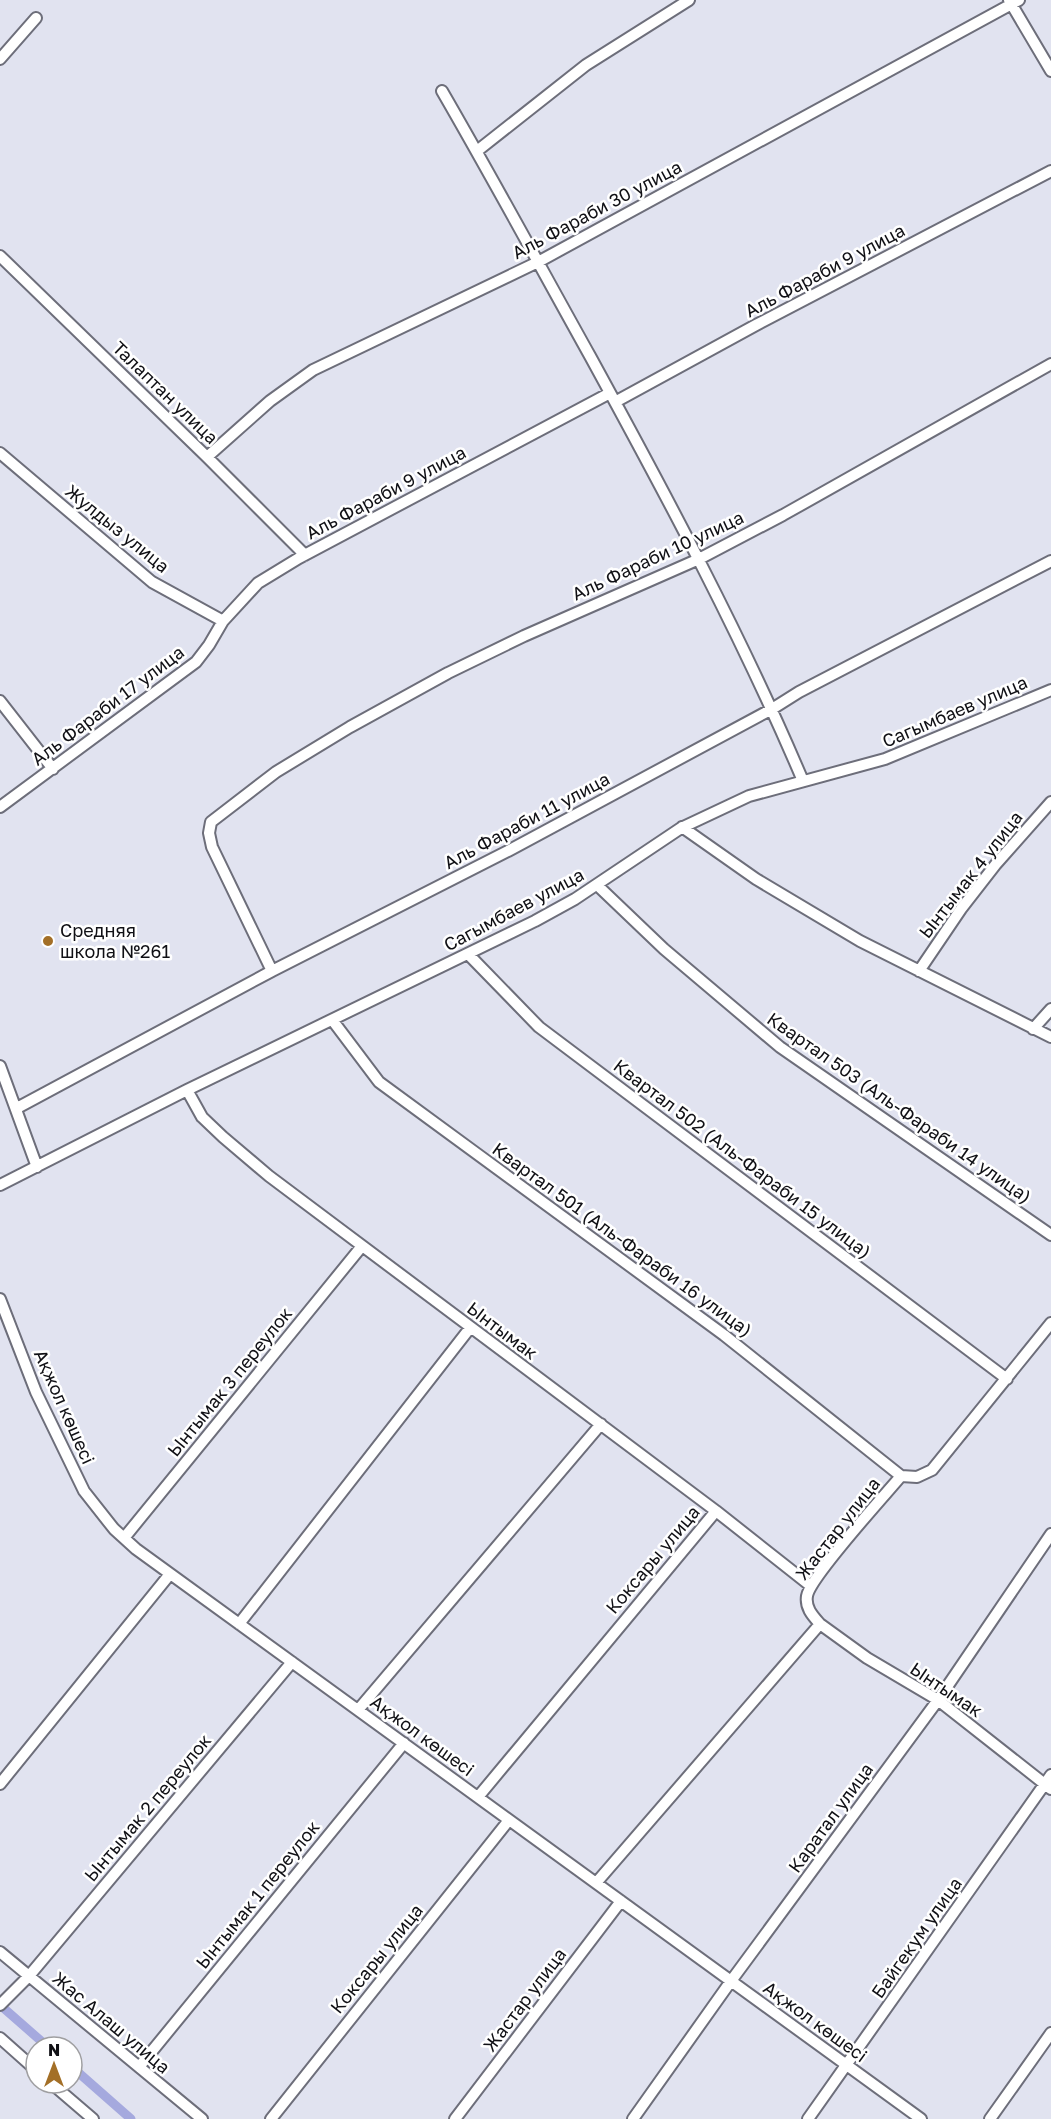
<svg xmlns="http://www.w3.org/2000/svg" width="1051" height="2119" viewBox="0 0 1051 2119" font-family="'Golos Text',sans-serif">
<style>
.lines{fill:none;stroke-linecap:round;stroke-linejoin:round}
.canal{stroke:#a5a9de;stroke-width:9}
.minor-casing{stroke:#6d6e7a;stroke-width:14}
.minor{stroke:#fff;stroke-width:10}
.poi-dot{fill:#a36f27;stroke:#fff;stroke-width:2}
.labels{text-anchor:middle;stroke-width:5;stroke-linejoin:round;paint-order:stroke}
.street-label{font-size:18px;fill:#101015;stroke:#fff}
.poi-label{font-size:18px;fill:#101015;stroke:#fff;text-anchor:start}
</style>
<rect width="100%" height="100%" fill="#e1e3f0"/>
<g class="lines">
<!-- canal -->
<path class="canal" d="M0,2005L48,2047
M72,2067L131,2119"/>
<defs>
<path id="minor" d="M1009,0L1051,71
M0,59L36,18
M442,91C493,179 541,268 590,356C666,495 741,635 803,781
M477,151L586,65L689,0
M0,256L207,457L305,555
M615,402L756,325L1051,171
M0,453L152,582L223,621L258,583L299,558L610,393
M207,457L270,401L313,370L538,262L1019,0
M0,701L53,769
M0,807L196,662L209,645L223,621
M682,827L756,879L860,941L1051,1037
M597,885L664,949L780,1047L1051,1235
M468,954L539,1027L1007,1379
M272,971L212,847L209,833L211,822L276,772L350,727L448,673L524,636L699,559L783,515L1051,364
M919,971L961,909L996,864L1051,802
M333,1021L379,1082L724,1335L901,1476
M1033,1029L1051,1009
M0,1066L37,1167
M187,1090L202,1117L223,1137L269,1176L716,1511L811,1586
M17,1108L272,971L508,851L772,709L799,692L1051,561
M0,1185L187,1090L535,921L575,899L681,828L749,796L885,759L1051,690
M0,1299L36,1392L84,1491L114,1529L136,1549L921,2119
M124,1538L362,1246
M239,1624L470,1328
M820,1624L867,1658L938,1700L1051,1789
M358,1710L601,1424
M0,1784L170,1574
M478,1797L716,1511
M596,1883L820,1624C813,1616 805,1608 807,1596C810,1577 885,1495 901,1476L917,1477L932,1470L1051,1323
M0,1952L202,2119
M0,2005L29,1976L292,1662
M0,2038L36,2070
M139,2067L404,1743
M51,2083L93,2119
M271,2119L509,1820
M455,2119L621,1901
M633,2119L731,1981L938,1700L1051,1534
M808,2119L1051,1775
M990,2119L1051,2033"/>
</defs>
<!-- minor casing -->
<use href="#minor" class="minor-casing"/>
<!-- minor -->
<use href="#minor" class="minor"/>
</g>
<!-- markers -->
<circle class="poi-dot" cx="48" cy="941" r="6"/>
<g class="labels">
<!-- street labels -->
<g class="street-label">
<text transform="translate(597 210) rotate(-28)" y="6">Аль Фараби 30 улица</text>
<text transform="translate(825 271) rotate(-28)" y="6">Аль Фараби 9 улица</text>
<text transform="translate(165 393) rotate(44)" y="6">Талаптан улица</text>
<text transform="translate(386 493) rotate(-28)" y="6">Аль Фараби 9 улица</text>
<text transform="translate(117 529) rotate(39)" y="6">Жулдыз улица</text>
<text transform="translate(658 556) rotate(-25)" y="6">Аль Фараби 10 улица</text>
<text transform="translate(108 706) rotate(-37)" y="6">Аль Фараби 17 улица</text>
<text transform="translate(955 712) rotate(-23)" y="6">Сагымбаев улица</text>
<text transform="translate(527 821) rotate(-28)" y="6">Аль Фараби 11 улица</text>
<text transform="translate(971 875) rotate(-52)" y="6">Ынтымак 4 улица</text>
<text transform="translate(514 910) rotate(-28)" y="6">Сагымбаев улица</text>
<text transform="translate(899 1108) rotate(35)" y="6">Квартал 503 (Аль-Фараби 14 улица)</text>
<text transform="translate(742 1159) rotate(37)" y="6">Квартал 502 (Аль-Фараби 15 улица)</text>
<text transform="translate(622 1240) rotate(36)" y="6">Квартал 501 (Аль-Фараби 16 улица)</text>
<text transform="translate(502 1331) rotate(37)" y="6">Ынтымак</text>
<text transform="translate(230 1382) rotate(-51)" y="6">Ынтымак 3 переулок</text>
<text transform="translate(64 1407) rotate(66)" y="6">Ақжол көшесі</text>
<text transform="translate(838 1529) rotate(-52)" y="6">Жастар улица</text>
<text transform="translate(653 1560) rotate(-50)" y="6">Коксары улица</text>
<text transform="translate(946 1690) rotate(34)" y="6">Ынтымак</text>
<text transform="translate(422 1736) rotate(36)" y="6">Ақжол көшесі</text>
<text transform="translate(148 1808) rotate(-50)" y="6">Ынтымак 2 переулок</text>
<text transform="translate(831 1818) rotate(-54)" y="6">Каратал улица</text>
<text transform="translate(258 1895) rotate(-51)" y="6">Ынтымак 1 переулок</text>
<text transform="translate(917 1938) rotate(-55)" y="6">Байгекум улица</text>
<text transform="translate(377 1959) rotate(-51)" y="6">Коксары улица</text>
<text transform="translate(525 2000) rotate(-53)" y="6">Жастар улица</text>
<text transform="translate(815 2022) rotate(36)" y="6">Ақжол көшесі</text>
<text transform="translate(111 2023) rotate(40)" y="6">Жас Алаш улица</text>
</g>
<!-- poi labels -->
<g class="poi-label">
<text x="60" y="937">Средняя<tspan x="60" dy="21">школа №261</tspan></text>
</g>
</g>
<!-- north arrow -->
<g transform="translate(54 2065)"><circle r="28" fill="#ffffff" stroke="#9f9fa1" stroke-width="1.5"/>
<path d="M0-4.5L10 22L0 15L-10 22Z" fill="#a36f27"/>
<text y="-9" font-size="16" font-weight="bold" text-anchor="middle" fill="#101015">N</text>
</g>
</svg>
